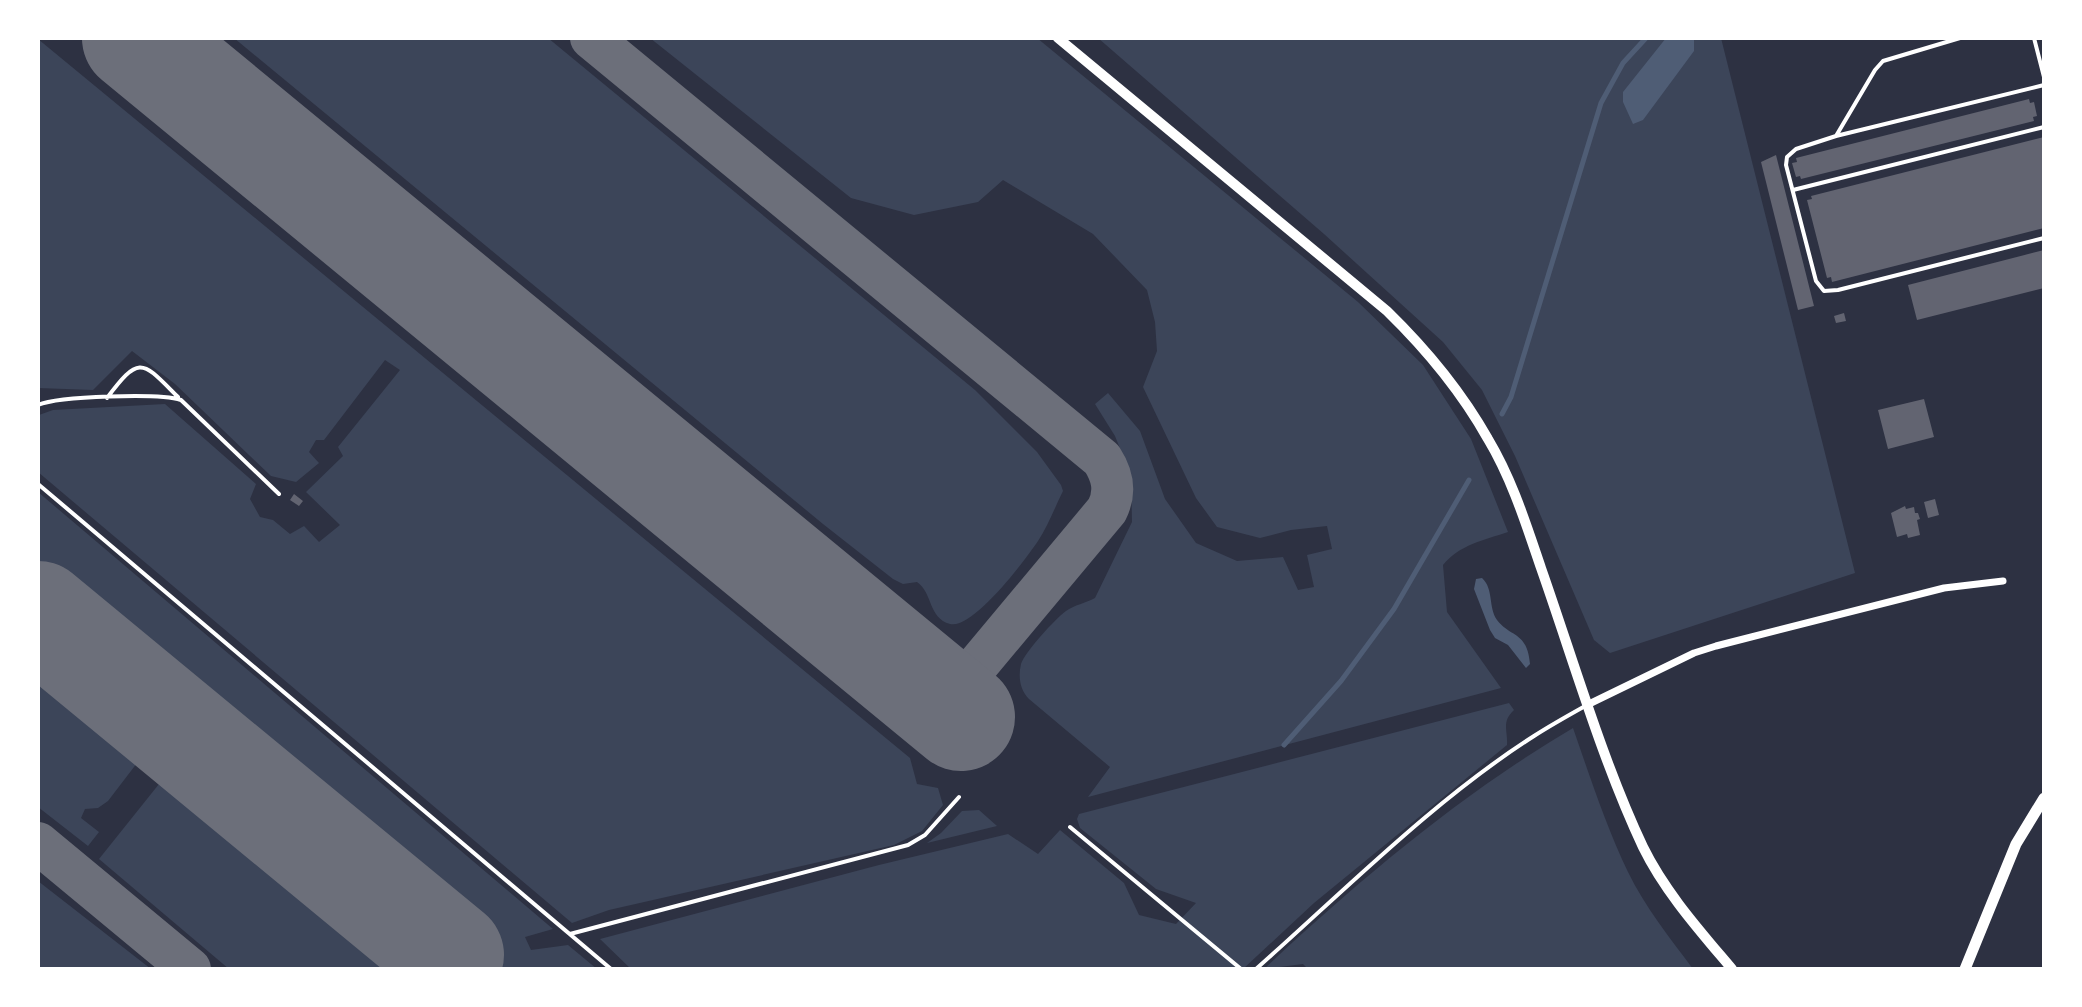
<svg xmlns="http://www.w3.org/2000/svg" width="2082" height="1007" viewBox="0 0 2082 1007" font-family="Poppins,sans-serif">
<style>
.green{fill:#3c4559}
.water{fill:#4f5d75}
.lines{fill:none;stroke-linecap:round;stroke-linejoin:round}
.stream{stroke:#4f5d75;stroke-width:5}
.taxiway{stroke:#6c6f7a;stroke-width:42}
.runway{stroke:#6c6f7a;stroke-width:108}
.building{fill:#626471}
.service{stroke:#fff;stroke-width:4}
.minor{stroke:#fff;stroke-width:7}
.secondary{stroke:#fff;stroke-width:10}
.primary{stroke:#fff;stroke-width:11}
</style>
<rect width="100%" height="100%" fill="#2d3142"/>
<!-- green -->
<path class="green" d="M234,38H548L975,390L1037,452L1061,485L1063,491C1055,507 1048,526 1038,541C1026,559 973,630 950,624C928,618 933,593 917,582L903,584L893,579L823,524Z
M650,38H1037L1358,302L1423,365L1471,439L1508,532C1484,540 1459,545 1443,565L1447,612L1501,688L1088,797L1110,767L1029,699C1020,690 1018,677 1021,664C1025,652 1055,619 1066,611C1074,605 1086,603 1095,598L1132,522L1131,476L1115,436L1095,404L1108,393L1140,431L1165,499L1196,543L1237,561L1283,557L1298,590L1314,587L1307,555L1332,549L1327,526L1291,530L1260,538L1217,527L1196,498L1143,387L1157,351L1155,322L1147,290L1093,234L1003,180L978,202L914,215L851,198Z
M1098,38H1721L1855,573L1610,653L1594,640L1515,456L1482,390L1443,342L1324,234Z
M38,39L910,758L917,784L938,788L943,805L922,831L894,845L609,910L572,923L38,472L39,415L53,410L165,404L256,484L250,499L260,517L273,520L290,534L304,526L319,542L340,525L306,492L343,456L338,447L400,370L385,360L324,440H316L309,452L319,463L296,482L271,476L175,384L132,351L93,390L38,388Z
M38,492L553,929L525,937L531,950L568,945L597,969H457L482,939L465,920L38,570Z
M38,659L147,750L108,801L98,808L85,809L81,818L99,832L88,846L38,807Z
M1509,703L1514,710C1501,722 1508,731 1507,745L1314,903L1243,969H631L600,939L879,865L1008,834L1038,854L1060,830L1124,883L1139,915L1176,924L1196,903L1156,889L1080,828L1077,819L1079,814Z
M1573,728C1590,777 1606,826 1628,872C1645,907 1670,938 1693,969H1308L1303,964L1264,969C1359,880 1461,794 1573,728Z
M171,769L363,926L371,954L389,965V969H229L99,859Z
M979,810L997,826L927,843L941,833L962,811Z
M38,881L151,969H38Z"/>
<!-- water -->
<path class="water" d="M1666,38H1694V51L1643,120L1633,124L1623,102V92Z
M1482,578C1494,589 1488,607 1497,620C1511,638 1527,631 1530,664L1526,668L1508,645L1495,638L1490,630L1474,589L1476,579Z"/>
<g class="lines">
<!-- stream -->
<path class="stream" d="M1502,414L1511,397L1601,103L1623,63L1646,38
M1284,745L1341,681L1394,609L1469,480"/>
<!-- taxiway -->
<path class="taxiway" d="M591,38L1102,459C1113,476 1116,492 1107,510L945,704
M38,843L190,969
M428,969L444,950"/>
<!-- runway -->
<path class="runway" d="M136,38L961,717
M38,615L450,955"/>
</g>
<!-- building -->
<path class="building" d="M2029,99L2030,103L2034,102L2037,116L2033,117L2034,121L1801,179L1800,176L1796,177L1792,163L1797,162L1796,158Z
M2044,137V228L1832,282L1831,277L1827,278L1807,200L1812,199L1811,196Z
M1776,155L1814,306L1798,310L1761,162Z
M2044,250V288L1917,320L1908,285Z
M1844,313L1846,321L1836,323L1834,316Z
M1924,399L1934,437L1888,449L1878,410Z
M294,494L303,501L299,506L290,500Z
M1935,499L1939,515L1928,518L1924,502Z
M1905,506L1906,509L1914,507L1915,513H1918L1920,519L1917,520L1920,535L1908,538L1907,534L1897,537L1891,513Z"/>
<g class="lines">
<!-- service -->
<path class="service" d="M2034,38L2044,77
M2044,85L1836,136L1796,149L1787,157L1786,165L1816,281L1824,291L1838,290L2044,238
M1836,136L1875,70L1883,61L1960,38
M1793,190L2044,127
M107,398C140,354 142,361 178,397
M38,405C59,396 160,393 181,400L279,494
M38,484L611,969
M1070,827L1241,969
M570,934L908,845L925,835L959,797
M1256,969C1344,891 1435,799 1534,736C1551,725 1569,715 1587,705"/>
<!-- minor -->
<path class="minor" d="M1589,704L1694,653L1716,646L1944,588L2003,581"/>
<!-- secondary -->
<path class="secondary" d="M1058,38L1387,311C1426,349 1461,391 1488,439C1512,479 1526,524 1541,568C1573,659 1602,760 1643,847C1665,892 1700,931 1732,969"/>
<!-- primary -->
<path class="primary" d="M1965,969L2016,844L2044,798"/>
</g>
<!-- border -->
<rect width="2082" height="1007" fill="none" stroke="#ffffff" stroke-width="80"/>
</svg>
